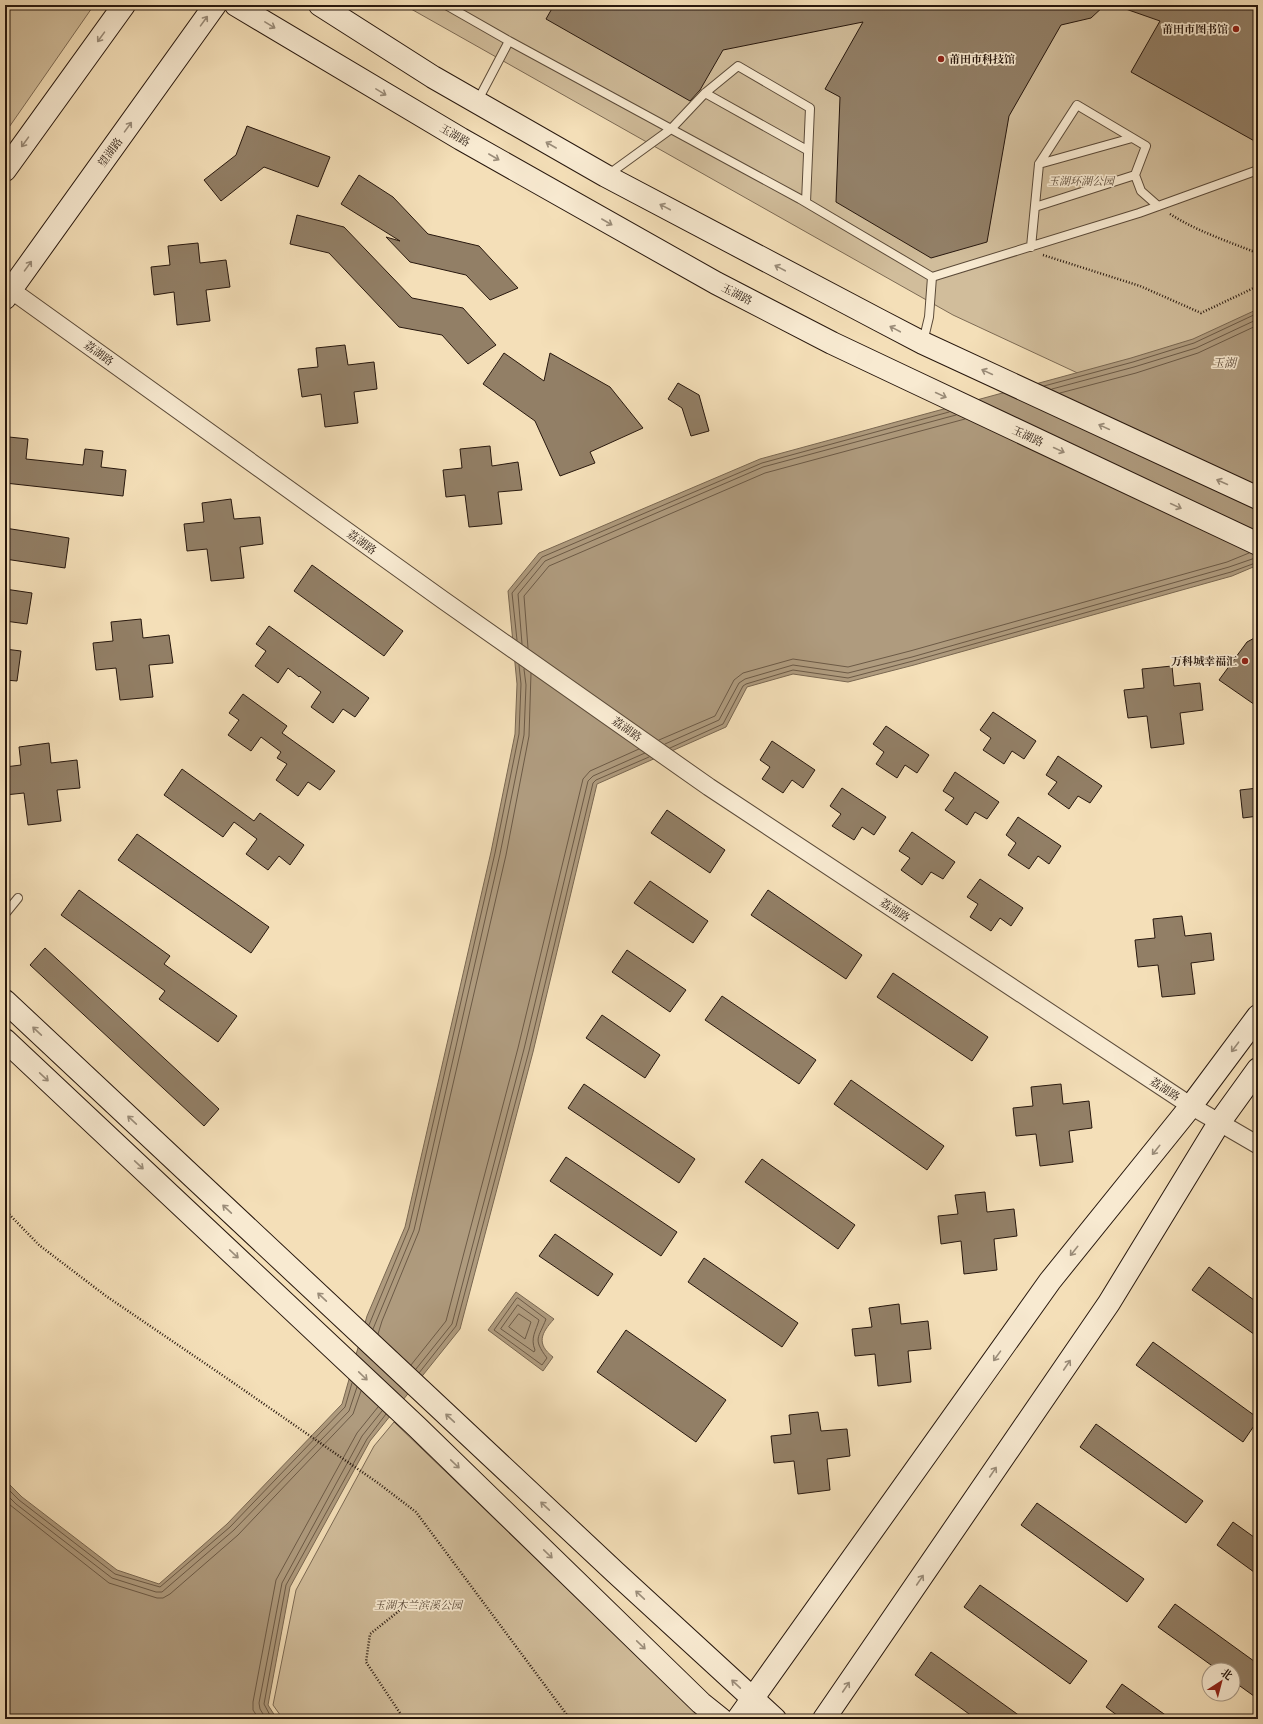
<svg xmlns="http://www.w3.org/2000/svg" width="1263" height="1724" viewBox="0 0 1263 1724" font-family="Vollkorn,'Noto Serif SC',serif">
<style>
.green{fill:#d1bd9b;stroke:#7c6a54}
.water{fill:#af9b7e;stroke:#796751}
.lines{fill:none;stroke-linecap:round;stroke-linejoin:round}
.shore{stroke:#6c5a46;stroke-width:1}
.building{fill:#927f66;stroke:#28180e}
.lane-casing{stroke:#5b4a38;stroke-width:10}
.street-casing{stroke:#5b4a38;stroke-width:19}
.secondary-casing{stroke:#28180e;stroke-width:24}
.path{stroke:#28180e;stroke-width:2.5;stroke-dasharray:1 2;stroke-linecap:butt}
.lane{stroke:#f8ead1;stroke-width:8}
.street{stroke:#f8ead1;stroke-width:17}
.secondary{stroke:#f8ead1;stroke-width:22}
.oneway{stroke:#9a8c79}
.poi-dot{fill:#8f2418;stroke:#f8ead1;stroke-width:1.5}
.labels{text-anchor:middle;stroke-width:3.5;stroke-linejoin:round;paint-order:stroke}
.poi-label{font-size:11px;font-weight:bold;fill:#28180e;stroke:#f8ead1;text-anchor:end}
.street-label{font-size:11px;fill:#28180e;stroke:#f8ead1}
.park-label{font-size:11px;font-style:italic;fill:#5b4a38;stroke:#f8ead1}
.water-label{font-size:12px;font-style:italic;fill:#5e4c3b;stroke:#f8ead1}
</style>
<rect width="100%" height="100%" fill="#f4dfb8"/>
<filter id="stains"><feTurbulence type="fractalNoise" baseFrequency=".005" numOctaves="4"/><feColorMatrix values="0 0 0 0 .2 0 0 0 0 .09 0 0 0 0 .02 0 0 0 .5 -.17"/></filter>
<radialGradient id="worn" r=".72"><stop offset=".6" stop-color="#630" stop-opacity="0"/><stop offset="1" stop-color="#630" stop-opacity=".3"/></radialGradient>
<!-- green -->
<path class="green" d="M5,5H94L5,133Z
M404,5H1258V457L953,315Z
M394,1422L691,1708L705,1719H283L273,1705L296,1590L374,1446Z"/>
<!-- water -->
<path class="water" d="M1258,309V565L1232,576L914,665L848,682L793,674L747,687L726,727L597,784L533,1052L460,1329L370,1441L290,1587L268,1705L277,1719H5V1480L22,1497L117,1570L159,1584L227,1524L342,1404L367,1316L405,1227L491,852L515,734L517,684L508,591L539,553L760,459L1131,358L1193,339Z
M516,1292L554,1319C541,1333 536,1344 553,1357L543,1371L488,1330Z"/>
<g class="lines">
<!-- shore -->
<path class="shore" d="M1044,386L1133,362L1194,343L1258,313
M1052,389L1134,367L1196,348L1258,319
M1060,393L1136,373L1198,353L1258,325
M517,640L512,593L542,557L762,463L949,412
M522,644L518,594L545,561L763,467L956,415
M528,648L524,596L549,566L765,473L965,419
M659,740L715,716L734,680L743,673L793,659L848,667L910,651L1227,562L1249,553
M665,744L719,720L739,683L745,679L793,665L848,673L912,657L1229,567L1258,557
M670,748L723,724L743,686L746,684L793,670L848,678L913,661L1231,572L1258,562
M518,1298L546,1319C539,1338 532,1338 547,1358L542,1365L494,1330L516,1299Z
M518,1305L539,1320C536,1331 530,1338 535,1350L534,1352L501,1329Z
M519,1314L531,1322L525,1339L509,1327Z
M369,1325L409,1228L495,853L519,734L521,684L519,665
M373,1329L414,1230L500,854L524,735L526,685L524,669
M378,1334L382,1321L419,1231L506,855L529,736L531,673
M411,1365L446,1321L518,1048L583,779L590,771L639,749
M416,1369L452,1324L524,1049L588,781L593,776L645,753
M419,1373L456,1326L529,1051L593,783L596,780L649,757
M5,1486L19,1500L115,1574L160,1587L230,1527L345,1407L352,1383
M5,1493L16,1504L112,1578L156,1592H162L234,1530L349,1411L357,1387
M5,1501L109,1583L157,1598H163L170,1594L238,1535L353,1414L361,1391
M259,1719L253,1710V1702L276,1580L357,1433L378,1407
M266,1719L260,1709L259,1703L282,1583L362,1436L382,1411
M272,1719L264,1704L286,1585L367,1439L386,1414"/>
</g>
<!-- building -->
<path class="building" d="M554,5H1105L1091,18L1061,25L1009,116L987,242L931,258L836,202L840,97L825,89L863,22L723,50L700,90L690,101L546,19Z
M1120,5H1258V143L1131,72L1160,21L1120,7Z
M247,126L330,157L318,187L264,167L221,201L204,180L236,155Z
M359,175L393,197L428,234L479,246L518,288L490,300L466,275L410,262L386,237L400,241L341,204Z
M297,215L344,227L412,298L463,308L496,345L468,364L442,335L399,327L329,253L290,244Z
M198,243L200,263L226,260L230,287L206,290L210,321L177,325L174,292L154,295L151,267L170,265L168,246Z
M345,345L348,365L374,362L377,389L354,392L358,423L325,427L321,394L302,397L298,369L318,367L316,348Z
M504,353L544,381L550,353L610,387L643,428L590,452L595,463L560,476L535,421L483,384Z
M678,383L699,395L709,431L691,436L682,408L668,399Z
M9,437L28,439L26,459L83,465L85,449L103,451L101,467L126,470L123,496L5,483V458H7Z
M490,446L492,466L518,462L522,490L498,492L502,524L469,527L465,495L446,497L443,470L462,468L460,449Z
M231,499L234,519L260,517L263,544L240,547L244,578L211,581L207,549L187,551L184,524L204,522L202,503Z
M5,528L69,538L65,568L5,559Z
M312,565L403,631L384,656L294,591Z
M5,589L32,593L27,624L5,621Z
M141,619L143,638L169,635L173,663L149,665L153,697L120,700L116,668L96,670L93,643L113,641L111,622Z
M269,626L369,698L355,717L343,709L333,723L311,707L321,692L300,676L299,677L288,668L278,683L255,666L266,651L256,644Z
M1258,636V707L1219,680L1247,642Z
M5,649L21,651L17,681L5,680Z
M1172,666L1174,686L1200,683L1203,710L1180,713L1184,744L1151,748L1147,716L1128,718L1124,690L1144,688L1142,669Z
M243,694L287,726L282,733L335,771L320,790L308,782L298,796L276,780L287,764L277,758L281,752L261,737L251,751L228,735L239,720L229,713Z
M993,712L1036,741L1024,759L1012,751L1004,764L983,750L991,738L980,730Z
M886,726L929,755L917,773L905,765L897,778L876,764L884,752L873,744Z
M772,741L815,770L803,788L792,780L783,793L762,779L770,767L760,760Z
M49,743L51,763L77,760L80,788L57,790L61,821L28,825L24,793L5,795V767L21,765L19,747Z
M1058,756L1102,786L1090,803L1078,796L1069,809L1048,794L1057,782L1046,775Z
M182,769L254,821L260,813L304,845L290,865L279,856L268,870L246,854L257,839L234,822L223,837L164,795Z
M955,772L999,802L987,819L975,812L967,825L945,810L954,798L943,791Z
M842,788L886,817L874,835L862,827L854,840L832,826L841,814L830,806Z
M1258,788V816L1243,818L1240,790Z
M667,810L725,850L710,873L651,833Z
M1018,817L1061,846L1049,864L1038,856L1029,869L1008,855L1016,843L1006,835Z
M912,832L955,862L943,879L931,872L922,885L901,870L910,858L899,851Z
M137,834L269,927L251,953L118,860Z
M980,879L1023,908L1011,926L1000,918L991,931L970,917L978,904L967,897Z
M650,881L708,921L693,943L634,903Z
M79,890L170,956L164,964L237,1016L218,1042L159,999L165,991L61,915Z
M768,890L862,955L846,979L751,915Z
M1182,916L1185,936L1211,933L1214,960L1191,963L1195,994L1162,997L1158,965L1138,967L1135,940L1155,938L1153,919Z
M45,948L219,1109L204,1126L30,965Z
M627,950L686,990L670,1012L612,972Z
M893,973L988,1037L972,1061L877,997Z
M722,996L816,1060L799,1084L705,1020Z
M602,1015L660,1055L645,1078L586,1038Z
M851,1080L944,1146L927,1170L834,1104Z
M584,1084L695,1159L679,1183L568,1108Z
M1061,1084L1063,1104L1089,1101L1092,1128L1069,1131L1073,1162L1040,1166L1036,1134L1016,1136L1013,1108L1033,1106L1031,1087Z
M566,1157L677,1232L661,1256L550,1181Z
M762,1159L855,1225L838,1249L745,1182Z
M985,1192L987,1212L1014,1209L1017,1236L994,1239L997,1270L964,1274L961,1241L941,1244L938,1216L958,1214L955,1195Z
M555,1234L613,1274L598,1296L539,1256Z
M704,1258L798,1323L782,1347L688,1282Z
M1209,1267L1258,1303V1337L1192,1290Z
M899,1304L901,1324L928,1321L931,1349L908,1351L911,1382L878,1386L875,1354L855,1356L852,1329L872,1327L869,1308Z
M626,1330L726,1400L696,1442L597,1372Z
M1153,1342L1258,1418V1420L1243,1442L1136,1365Z
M818,1412L821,1431L847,1429L850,1456L827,1459L830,1490L798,1494L794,1461L774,1463L771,1436L791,1434L789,1415Z
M1096,1424L1203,1501L1186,1523L1080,1447Z
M1037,1503L1144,1579L1127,1602L1021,1525Z
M1233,1522L1258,1540V1575L1217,1545Z
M980,1585L1087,1661L1070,1684L964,1607Z
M1175,1604L1258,1664V1699L1233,1681V1670H1218L1158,1627Z
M931,1652L1024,1719H976L915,1675Z
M1122,1684L1171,1719H1122L1106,1707Z"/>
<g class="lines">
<defs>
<path id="lane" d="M446,5L509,41L477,102
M509,41L800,199L932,277
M705,93L807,150
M1039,164L1132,138
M609,174L671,129L705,93L738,66L810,108L806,202
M1035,207L1135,175
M1031,247L1039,164L1077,105L1146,146L1135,175L1141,191L1158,206
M923,342L929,317L932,277L1139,213L1258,170
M5,914L18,898"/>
<path id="street" d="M11,290L443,600L709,787L1191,1106L1258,1145"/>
<path id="secondary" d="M236,5L461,139L716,283L832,343L906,378L1258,544
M320,5L433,77L606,176L879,320L923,343L1258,498
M5,170L124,5
M5,298L215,5
M5,1001L616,1573L775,1719
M5,1040L417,1427L701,1703L721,1719
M738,1719L1050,1281L1191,1106L1258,1016
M824,1719L1109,1303L1219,1123L1258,1069"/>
</defs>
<!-- lane casing -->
<use href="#lane" class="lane-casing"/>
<!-- street casing -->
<use href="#street" class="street-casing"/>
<!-- secondary casing -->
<use href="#secondary" class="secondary-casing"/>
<!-- path -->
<path class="path" d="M1170,214C1195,230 1224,240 1252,251L1258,249
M1043,255L1140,286L1201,313L1258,286
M5,1210L39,1245L106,1296L225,1377L378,1483L416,1512L570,1719
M404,1607L370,1634L366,1662L404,1719"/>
<!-- lane -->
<use href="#lane" class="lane"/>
<!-- street -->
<use href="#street" class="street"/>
<!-- secondary -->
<use href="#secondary" class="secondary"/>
</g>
<!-- one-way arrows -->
<defs><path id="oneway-shaft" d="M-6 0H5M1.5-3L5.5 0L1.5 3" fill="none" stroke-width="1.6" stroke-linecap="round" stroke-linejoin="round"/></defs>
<g class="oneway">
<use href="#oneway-shaft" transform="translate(204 21) rotate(-54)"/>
<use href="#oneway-shaft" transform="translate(270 25) rotate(31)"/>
<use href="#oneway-shaft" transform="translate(101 37) rotate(126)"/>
<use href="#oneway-shaft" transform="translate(381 92) rotate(31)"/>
<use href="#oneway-shaft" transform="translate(128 127) rotate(-54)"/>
<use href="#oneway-shaft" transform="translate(25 142) rotate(126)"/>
<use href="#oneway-shaft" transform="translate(551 145) rotate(-150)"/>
<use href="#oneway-shaft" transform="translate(494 157) rotate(30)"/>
<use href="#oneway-shaft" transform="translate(665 207) rotate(-152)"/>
<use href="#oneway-shaft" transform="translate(607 222) rotate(30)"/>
<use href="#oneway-shaft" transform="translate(28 266) rotate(-54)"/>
<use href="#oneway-shaft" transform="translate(780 268) rotate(-152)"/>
<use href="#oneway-shaft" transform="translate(895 329) rotate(-152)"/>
<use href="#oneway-shaft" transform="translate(987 372) rotate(-155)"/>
<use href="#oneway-shaft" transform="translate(941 395) rotate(25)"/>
<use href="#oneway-shaft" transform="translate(1104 427) rotate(-155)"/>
<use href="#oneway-shaft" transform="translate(1059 450) rotate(25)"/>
<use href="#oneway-shaft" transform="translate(1222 482) rotate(-156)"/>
<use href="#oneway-shaft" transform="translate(1176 506) rotate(25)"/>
<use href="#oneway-shaft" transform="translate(37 1031) rotate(-137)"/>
<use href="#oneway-shaft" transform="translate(1235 1047) rotate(127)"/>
<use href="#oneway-shaft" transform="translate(44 1077) rotate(43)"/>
<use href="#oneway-shaft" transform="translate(132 1120) rotate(-137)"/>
<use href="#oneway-shaft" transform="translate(1156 1150) rotate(129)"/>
<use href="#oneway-shaft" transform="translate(139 1165) rotate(43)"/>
<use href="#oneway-shaft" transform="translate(227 1209) rotate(-137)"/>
<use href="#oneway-shaft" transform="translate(1074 1251) rotate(129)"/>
<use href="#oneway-shaft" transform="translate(234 1254) rotate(43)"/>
<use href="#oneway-shaft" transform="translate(322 1297) rotate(-137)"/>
<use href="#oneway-shaft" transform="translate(997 1356) rotate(126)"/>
<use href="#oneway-shaft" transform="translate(1067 1365) rotate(-56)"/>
<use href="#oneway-shaft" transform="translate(363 1376) rotate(44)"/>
<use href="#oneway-shaft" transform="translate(450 1418) rotate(-137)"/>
<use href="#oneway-shaft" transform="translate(455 1464) rotate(44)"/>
<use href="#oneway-shaft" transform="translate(993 1472) rotate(-56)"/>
<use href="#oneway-shaft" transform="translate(545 1506) rotate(-137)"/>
<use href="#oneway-shaft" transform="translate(548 1554) rotate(44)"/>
<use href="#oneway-shaft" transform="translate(920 1580) rotate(-56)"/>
<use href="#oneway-shaft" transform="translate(640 1595) rotate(-137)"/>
<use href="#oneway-shaft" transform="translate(641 1645) rotate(44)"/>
<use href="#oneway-shaft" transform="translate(736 1684) rotate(-137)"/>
<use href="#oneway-shaft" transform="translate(846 1687) rotate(-56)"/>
</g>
<!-- markers -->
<g class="poi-dot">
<circle cx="1236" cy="29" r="4"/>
<circle cx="941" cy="59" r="4"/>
<circle cx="1245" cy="661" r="4"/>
</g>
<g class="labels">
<!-- poi labels -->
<g class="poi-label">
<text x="1228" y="33">莆田市图书馆</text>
<text x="949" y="63" text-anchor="start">莆田市科技馆</text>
<text x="1237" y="665">万科城幸福汇</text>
</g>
<!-- street labels -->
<g class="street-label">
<text transform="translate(455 135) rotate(30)" y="4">玉湖路</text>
<text transform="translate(110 152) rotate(-54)" y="4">望湖路</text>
<text transform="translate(737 294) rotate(27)" y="4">玉湖路</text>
<text transform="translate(99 353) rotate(36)" y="4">荔湖路</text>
<text transform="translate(1028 436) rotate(25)" y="4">玉湖路</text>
<text transform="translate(362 542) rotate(36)" y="4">荔湖路</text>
<text transform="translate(627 729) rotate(35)" y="4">荔湖路</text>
<text transform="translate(895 910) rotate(33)" y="4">荔湖路</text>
<text transform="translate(1165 1089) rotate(33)" y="4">荔湖路</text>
</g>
<!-- park labels -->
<g class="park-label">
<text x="1081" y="185">玉湖环湖公园</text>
<text x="418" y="1609">玉湖木兰滨溪公园</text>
</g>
<!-- water labels -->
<g class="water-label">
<text x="1224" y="367">玉湖</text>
</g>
</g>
<!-- margin -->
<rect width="1263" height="1724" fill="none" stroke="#f4dfb8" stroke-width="20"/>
<rect x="6" y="6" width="1251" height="1712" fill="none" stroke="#28180e" stroke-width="2"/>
<rect x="10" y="10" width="1243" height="1704" fill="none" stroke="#28180e"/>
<!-- north arrow -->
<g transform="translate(1221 1682) rotate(36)"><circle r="19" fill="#f8ead1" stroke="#a59683"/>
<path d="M0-3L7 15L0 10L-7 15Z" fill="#8f2418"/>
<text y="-6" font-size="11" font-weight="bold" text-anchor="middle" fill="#28180e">北</text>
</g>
<rect width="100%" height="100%" filter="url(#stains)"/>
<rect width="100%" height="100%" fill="url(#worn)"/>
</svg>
